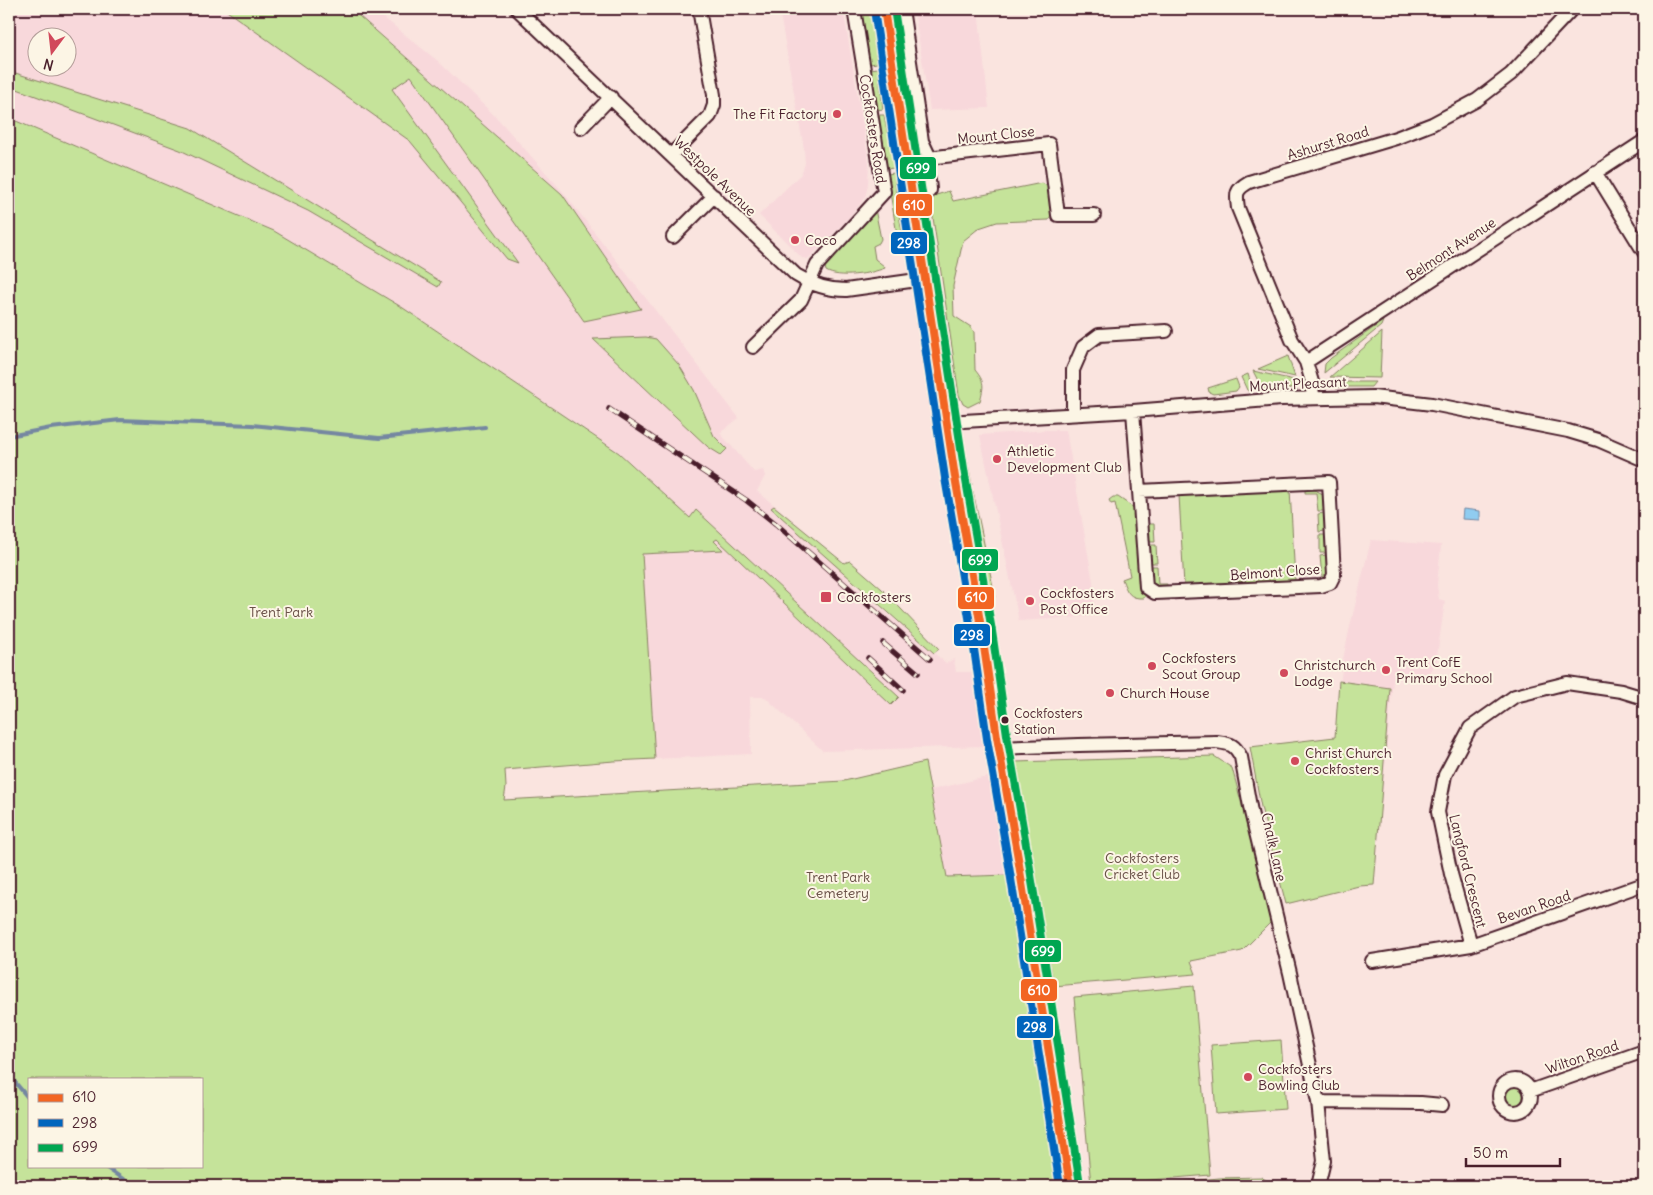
<svg xmlns="http://www.w3.org/2000/svg" width="1653" height="1195" viewBox="0 0 1653 1195" font-family="Delius,sans-serif">
<style>
.built{fill:#f8d8db;fill-rule:evenodd}
.green{fill:#c5e39a;stroke:#888162;fill-rule:evenodd}
.water{fill:#90ccf0;stroke:#7487a1}
.lines{fill:none;stroke-linecap:round;stroke-linejoin:round}
.stream{stroke:#7487a1;stroke-width:4}
.minor-casing{stroke:#4a1f2b;stroke-width:16}
.primary-casing{stroke:#4a1f2b;stroke-width:24}
.minor{stroke:#fcf5e5;stroke-width:12}
.primary{stroke:#fcf5e5;stroke-width:20}
.rail-casing{stroke:#4a1f2b;stroke-width:5.5}
.rail{stroke:#fcf5e5;stroke-width:4;stroke-dasharray:11;stroke-linecap:butt}
.bus-1-casing{stroke:#fcf5e5;stroke-width:11}
.bus-2-casing{stroke:#fcf5e5;stroke-width:11}
.bus-3-casing{stroke:#fcf5e5;stroke-width:11}
.bus-1{stroke:#f26522;stroke-width:8}
.bus-2{stroke:#0065bd;stroke-width:8}
.bus-3{stroke:#00a651;stroke-width:8}
.poi-dot{fill:#d1495b;stroke:#fcf5e5;stroke-width:2}
.bus-dot{fill:#4a1f2b;stroke:#fcf5e5;stroke-width:2}
.labels{text-anchor:middle;stroke-width:4;stroke-linejoin:round;paint-order:stroke}
.bus-label{font-size:13px;fill:#4a1f2b;stroke:#fcf5e5;text-anchor:start}
.poi-label{font-size:14px;fill:#4a1f2b;stroke:#fcf5e5;text-anchor:start}
.street-label{font-size:14px;fill:#4a1f2b;stroke:#fcf5e5}
.park-label{font-size:14px;fill:#695047;stroke:#fcf5e5}
.line-badge{stroke:#fcf5e5;stroke-width:2}
.badge-label{font-size:14px;text-anchor:middle;font-weight:bold;fill:#fff}
</style>
<rect width="100%" height="100%" fill="#fae4df"/>
<filter id="ink" filterUnits="userSpaceOnUse"><feTurbulence type="fractalNoise" baseFrequency=".02" numOctaves="2"/><feDisplacementMap in="SourceGraphic" scale="10" xChannelSelector="R" yChannelSelector="G"/><feConvolveMatrix kernelMatrix="1 2 1 2 8 2 1 2 1" color-interpolation-filters="sRGB"/></filter>
<g filter="url(#ink)">
<!-- built -->
<path class="built" d="M9,9H373L439,62L498,119L564,193L739,418L720,433L754,472L763,470L765,476L757,491L844,563L848,580L946,663L954,659L956,672H971L978,698L979,714L984,746L823,751L765,697H750L751,754L655,759L642,554L723,549L620,453L403,308L274,231L9,118ZM38,38H68V68H38Z
M779,9H843L869,162L868,185L865,198L848,219L808,259L802,258L759,215L801,174L805,164L804,149Z
M914,9H978L989,108L930,110Z
M1047,430H1066L1093,582L1095,616L1019,621L980,435Z
M1371,540L1441,545L1437,585L1439,599L1445,601L1436,663L1426,677L1393,679L1381,810L1348,811L1337,758L1335,733L1343,659L1351,622Z
M991,776L1009,875L947,877L931,790Z"/>
<!-- green -->
<path class="green" d="M224,9H351L562,194L641,309L584,321L411,76L392,89L518,263L507,259L410,141Z
M870,12L877,63L870,64L861,13Z
M878,68L883,109L877,110L870,69Z
M9,71L190,128L441,282L438,287L308,211L180,150L9,86Z
M878,115H884L887,131L891,140L894,168L886,169Z
M9,118L274,231L403,308L619,453L690,518L696,510L899,697L891,705L717,539L714,541L723,550L642,554L655,759L614,761L505,770L506,787L504,800L844,781L925,762L947,877L1009,875L1050,1134L1056,1186H9ZM29,1079H201V1166H29Z
M894,173L897,203L904,244L899,247L887,174Z
M1042,183L1049,187C1051,198 1056,210 1049,220L997,222L979,228L963,241L953,286L954,316L971,327L974,332L975,370C985,382 984,386 980,401L968,407L963,404L959,395L930,197L949,191L953,201Z
M875,209L881,239L879,243L873,246L875,259L884,266L885,268C870,274 839,279 826,271L825,267L828,259Z
M1383,321L1381,326L1324,373L1325,364L1331,358Z
M1382,332L1380,378L1330,377Z
M646,337L656,339L679,365L694,390L714,436L727,449L721,455L708,447L593,339Z
M1288,356L1295,377L1258,369Z
M1253,371L1299,381C1290,392 1279,391 1266,391L1263,390Z
M1248,374L1252,388L1250,392L1247,390L1241,377Z
M1236,379L1239,387L1236,391L1213,394L1209,392L1208,388Z
M1329,382H1375L1371,387H1333Z
M964,442L972,485L967,486L958,443Z
M1290,489L1295,580L1184,586L1179,495Z
M1305,490H1315L1323,494L1324,511H1318L1316,493H1305Z
M973,491L995,596L993,601L988,604L967,492Z
M1113,497H1118L1137,510L1147,594L1144,598C1129,599 1127,592 1122,579L1130,576L1115,503L1111,504L1109,500Z
M774,506L844,563L850,561L882,589L939,649L934,653L771,508Z
M1324,513L1325,531L1319,532L1318,514Z
M1147,524H1154L1155,542H1148Z
M1320,535H1325L1326,553H1320Z
M1149,545H1156L1157,563H1150Z
M1326,555L1327,573L1324,577H1322L1320,556Z
M1150,566H1157L1158,584H1167V587H1158L1152,583Z
M1339,681L1390,688L1374,885L1359,886L1286,904L1261,807L1250,747L1335,737Z
M1214,756L1232,768L1256,857L1274,919L1242,951L1191,961L1196,974L1054,986L1015,762Z
M1194,986L1210,1175L1091,1185L1074,997Z
M1281,1040L1286,1109L1216,1114L1211,1045Z
M1505 1096a9 9 0 1 1 18 0a9 9 0 1 1-18 0Z
M1261,1177L1275,1186H1140L1219,1178Z"/>
<!-- water -->
<path class="water" d="M1463,509L1480,511V520L1462,519Z"/>
<g class="lines">
<!-- stream -->
<path class="stream" d="M9,436L51,428L120,420L252,425L379,438L485,427
M9,1075L29,1099
M104,1166L133,1186"/>
<defs>
<path id="minor" d="M517,9L796,275C812,285 827,290 846,290L924,279
M902,9L922,141L931,160
M581,128L611,97
M671,155L710,116L714,105V95L699,9
M931,160L936,157L1049,144L1058,215H1094
M1595,172L1644,252
M913,198L926,195L930,190C930,180 924,168 931,160
M673,237L714,196
M753,347L801,300L817,265L884,192L854,9
M1306,362L1292,340L1238,208C1236,194 1235,190 1249,182L1396,138L1432,124L1477,100L1511,74L1572,9
M1313,398L1312,382L1306,362L1644,141
M1133,411L1139,491
M1073,413V370L1083,347L1099,335L1166,331
M946,422L1133,411L1281,399L1373,397L1432,404L1568,431L1598,440L1644,460
M1329,482L1334,575L1330,583L1321,586L1155,593L1146,587L1139,491Z
M999,748L1079,745L1217,742C1231,744 1234,744 1241,757L1251,812L1290,973L1318,1102L1324,1161L1318,1186
M1471,945L1451,874L1438,812L1445,775L1470,728L1515,696L1567,683L1621,691L1644,698
M1372,961L1471,945L1644,884
M1499 1096a16 16 0 1 1 32 0a16 16 0 1 1-32 0Z
M1530,1091L1644,1051
M1318,1102L1421,1103L1442,1105"/>
<path id="primary" d="M884,9L955,477L982,633L997,737L1018,858L1070,1186"/>
</defs>
<!-- minor casing -->
<use href="#minor" class="minor-casing"/>
<!-- primary casing -->
<use href="#primary" class="primary-casing"/>
<!-- minor -->
<use href="#minor" class="minor"/>
<!-- primary -->
<use href="#primary" class="primary"/>
<defs>
<path id="rail" d="M609,409L746,500L776,524L930,659
M883,643L918,673
M868,658L903,690"/>
</defs>
<!-- rail casing -->
<use href="#rail" class="rail-casing"/>
<!-- rail -->
<use href="#rail" class="rail"/>
<defs>
<path id="bus-1" d="M884,9L955,477L982,633L997,737L1018,858L1070,1186"/>
<path id="bus-2" d="M874,10L945,478L972,635L987,739L1008,860L1060,1186"/>
<path id="bus-3" d="M894,9L965,475L992,631L1007,735L1028,856L1080,1184"/>
</defs>
<!-- bus-1 casing -->
<use href="#bus-1" class="bus-1-casing"/>
<!-- bus-2 casing -->
<use href="#bus-2" class="bus-2-casing"/>
<!-- bus-3 casing -->
<use href="#bus-3" class="bus-3-casing"/>
<!-- bus-1 -->
<use href="#bus-1" class="bus-1"/>
<!-- bus-2 -->
<use href="#bus-2" class="bus-2"/>
<!-- bus-3 -->
<use href="#bus-3" class="bus-3"/>
</g>
</g>
<!-- markers -->
<g class="poi-dot">
<circle cx="837" cy="114" r="5"/>
<circle cx="795" cy="240" r="5"/>
<circle cx="997" cy="459" r="5"/>
<rect x="820" y="591" width="12" height="12" rx="2.5"/>
<circle cx="1030" cy="601" r="5"/>
<circle cx="1152" cy="666" r="5"/>
<circle cx="1386" cy="670" r="5"/>
<circle cx="1284" cy="673" r="5"/>
<circle cx="1110" cy="693" r="5"/>
<circle cx="1295" cy="761" r="5"/>
<circle cx="1248" cy="1077" r="5"/>
</g>
<circle class="bus-dot" cx="1005" cy="720" r="4.5"/>
<g class="labels">
<!-- bus labels -->
<g class="bus-label">
<text x="1014" y="718">Cockfosters<tspan x="1014" dy="16">Station</tspan></text>
</g>
<!-- poi labels -->
<g class="poi-label">
<text x="827" y="119" text-anchor="end">The Fit Factory</text>
<text x="805" y="245">Coco</text>
<text x="1007" y="456">Athletic<tspan x="1007" dy="16">Development Club</tspan></text>
<text x="1040" y="598">Cockfosters<tspan x="1040" dy="16">Post Office</tspan></text>
<text x="837" y="602">Cockfosters</text>
<text x="1162" y="663">Cockfosters<tspan x="1162" dy="16">Scout Group</tspan></text>
<text x="1396" y="667">Trent CofE<tspan x="1396" dy="16">Primary School</tspan></text>
<text x="1294" y="670">Christchurch<tspan x="1294" dy="16">Lodge</tspan></text>
<text x="1120" y="698">Church House</text>
<text x="1305" y="758">Christ Church<tspan x="1305" dy="16">Cockfosters</tspan></text>
<text x="1258" y="1074">Cockfosters<tspan x="1258" dy="16">Bowling Club</tspan></text>
</g>
<!-- street labels -->
<g class="street-label">
<text transform="translate(873 129) rotate(81)" y="5">Cockfosters Road</text>
<text transform="translate(996 135) rotate(-6)" y="5">Mount Close</text>
<text transform="translate(1328 143) rotate(-17)" y="5">Ashurst Road</text>
<text transform="translate(715 176) rotate(44)" y="5">Westpole Avenue</text>
<text transform="translate(1451 249) rotate(-33)" y="5">Belmont Avenue</text>
<text transform="translate(1298 384) rotate(-3)" y="5">Mount Pleasant</text>
<text transform="translate(1275 572) rotate(-4)" y="5">Belmont Close</text>
<text transform="translate(1274 847) rotate(77)" y="5">Chalk Lane</text>
<text transform="translate(1468 871) rotate(76)" y="5">Langford Crescent</text>
<text transform="translate(1534 907) rotate(-19)" y="5">Bevan Road</text>
<text transform="translate(1582 1057) rotate(-19)" y="5">Wilton Road</text>
</g>
<!-- park labels -->
<g class="park-label">
<text x="281" y="617">Trent Park</text>
<text x="1142" y="863">Cockfosters<tspan x="1142" dy="16">Cricket Club</tspan></text>
<text x="838" y="882">Trent Park<tspan x="838" dy="16">Cemetery</tspan></text>
</g>
</g>
<g class="line-badge">
<rect x="899" y="156" width="38" height="24" rx="5" fill="#00a651"/>
<rect x="895" y="193" width="38" height="24" rx="5" fill="#f26522"/>
<rect x="890" y="231" width="38" height="24" rx="5" fill="#0065bd"/>
<rect x="961" y="548" width="38" height="24" rx="5" fill="#00a651"/>
<rect x="957" y="586" width="38" height="24" rx="5" fill="#f26522"/>
<rect x="953" y="623" width="38" height="24" rx="5" fill="#0065bd"/>
<rect x="1024" y="939" width="38" height="24" rx="5" fill="#00a651"/>
<rect x="1020" y="978" width="38" height="24" rx="5" fill="#f26522"/>
<rect x="1016" y="1015" width="38" height="24" rx="5" fill="#0065bd"/>
</g>
<g class="badge-label">
<text x="918" y="173">699</text>
<text x="914" y="210">610</text>
<text x="909" y="248">298</text>
<text x="980" y="565">699</text>
<text x="976" y="602">610</text>
<text x="972" y="640">298</text>
<text x="1043" y="956">699</text>
<text x="1039" y="995">610</text>
<text x="1035" y="1032">298</text>
</g>
<!-- margin -->
<rect width="1653" height="1195" fill="none" stroke="#fcf5e5" stroke-width="30"/>
<rect x="15" y="15" width="1623" height="1165" fill="none" stroke="#4a1f2b" stroke-width="2" filter="url(#ink)"/>
<!-- legend -->
<rect x="28" y="1078" width="175" height="90" fill="#fcf5e5" stroke="#b59f9b"/>
<rect x="38" y="1094" width="25" height="8" fill="#f26522" stroke="#b59f9b"/>
<text x="72" y="1102" font-size="15" fill="#4a1f2b">610</text>
<rect x="38" y="1119" width="25" height="8" fill="#0065bd" stroke="#b59f9b"/>
<text x="72" y="1128" font-size="15" fill="#4a1f2b">298</text>
<rect x="38" y="1144" width="25" height="8" fill="#00a651" stroke="#b59f9b"/>
<text x="72" y="1152" font-size="15" fill="#4a1f2b">699</text>
<!-- north arrow -->
<g transform="translate(52 52) rotate(195)"><circle r="24" fill="#fcf5e5" stroke="#b59f9b"/>
<path d="M0-4L9 19L0 12L-9 19Z" fill="#d1495b"/>
<text y="-8" font-size="14" font-weight="bold" text-anchor="middle" fill="#4a1f2b">N</text>
</g>
<!-- scale -->
<path d="M1466 1158v8h94v-8" fill="none" stroke="#4a1f2b" stroke-width="2.5"/>
<text x="1473" y="1158" font-size="15" fill="#4a1f2b" stroke="#fcf5e5" stroke-width="4" paint-order="stroke">50 m</text>
</svg>
